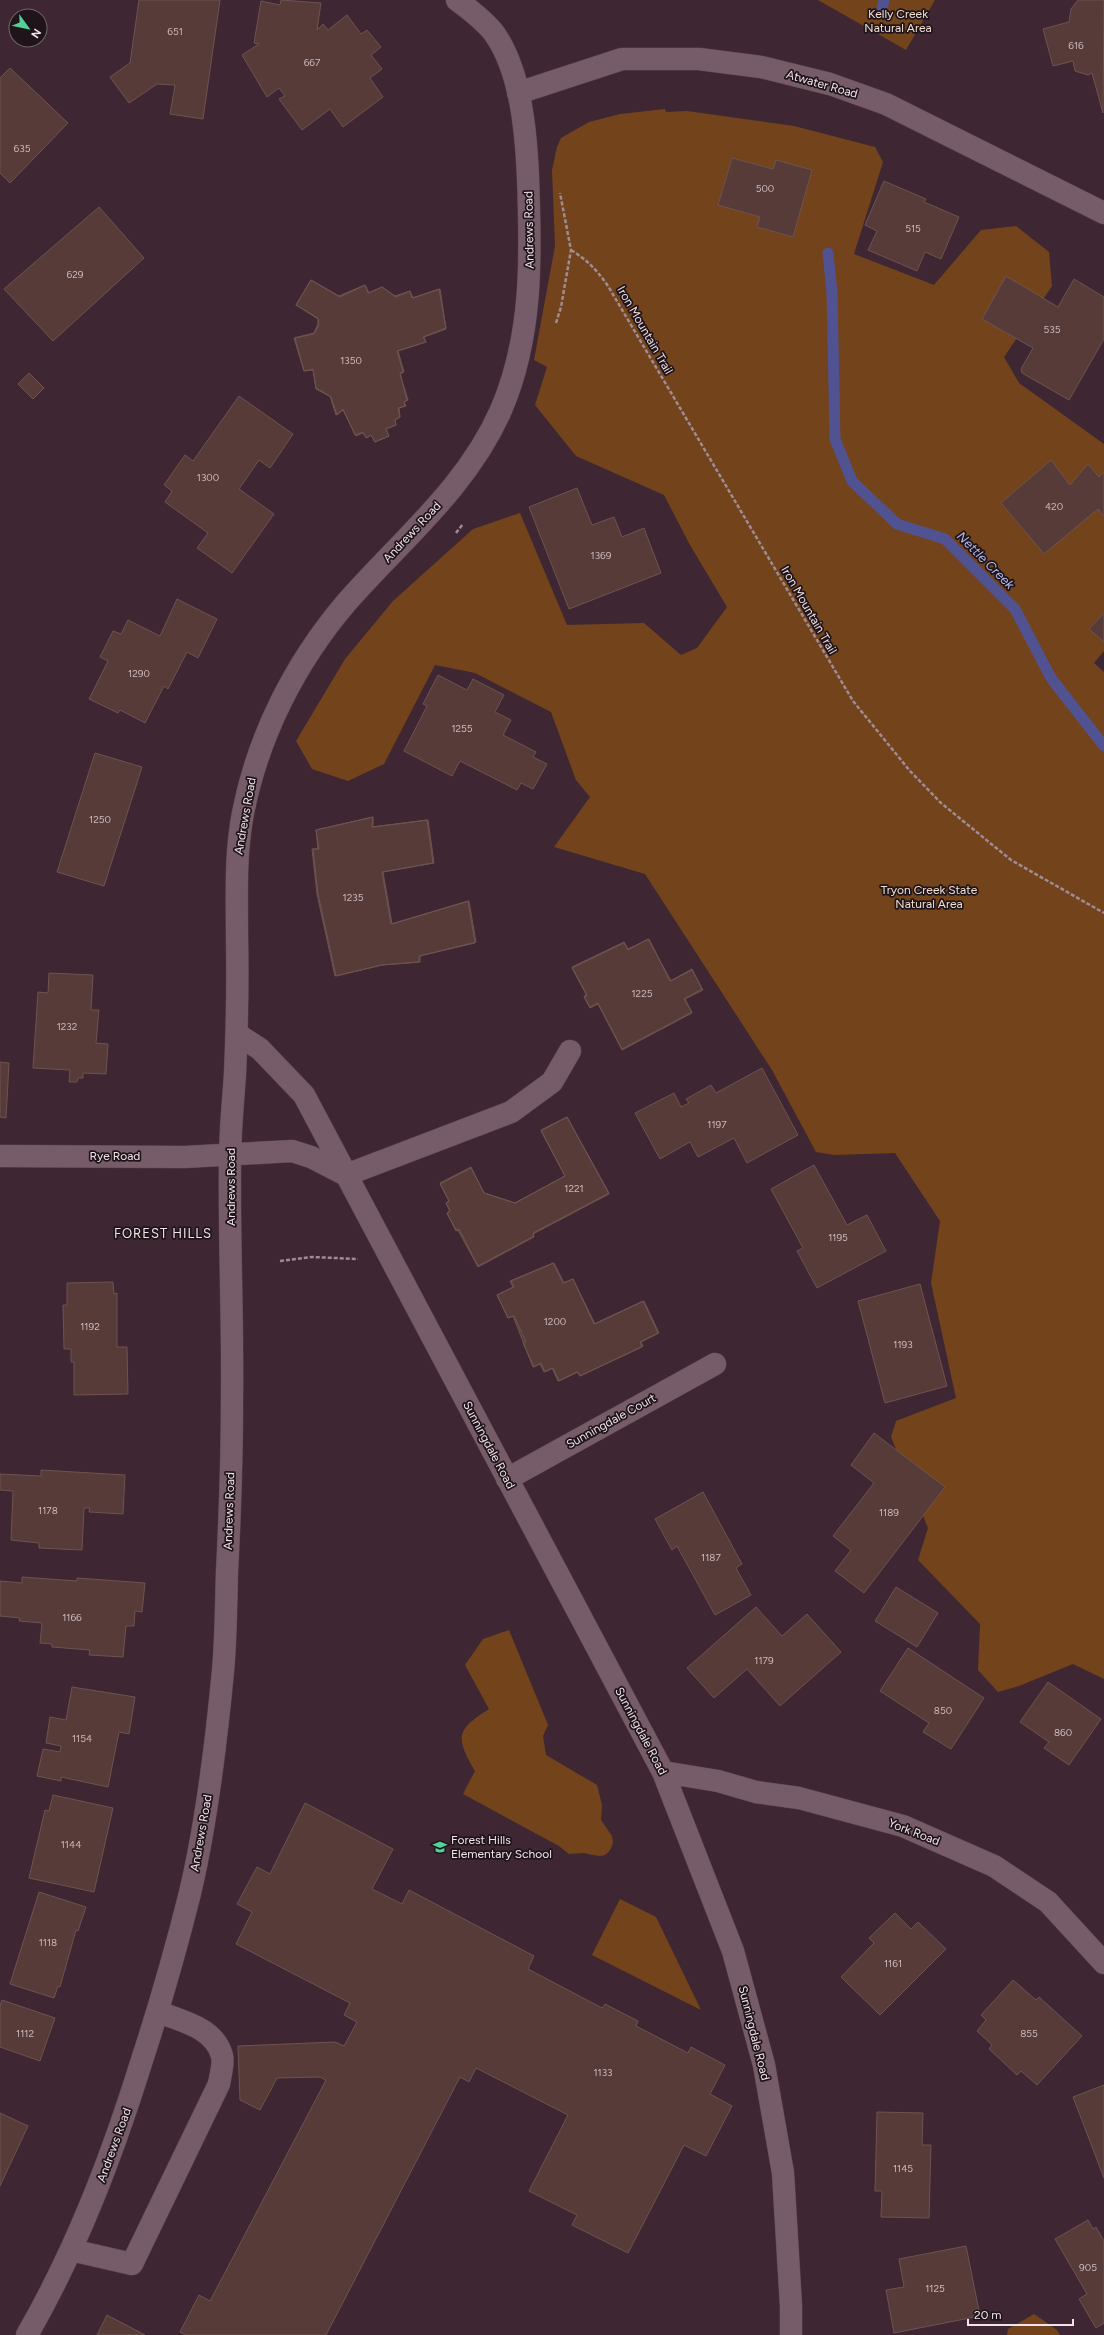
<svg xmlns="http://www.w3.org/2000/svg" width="1104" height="2335" viewBox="0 0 1104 2335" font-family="Figtree,sans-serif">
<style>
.green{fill:#73441c}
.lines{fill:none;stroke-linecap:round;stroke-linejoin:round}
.stream{stroke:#515291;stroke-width:11}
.building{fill:#563b39;stroke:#6f5351}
.minor-casing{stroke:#5a4750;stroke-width:23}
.path{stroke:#9f8c94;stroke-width:2.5;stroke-dasharray:4 2;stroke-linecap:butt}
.minor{stroke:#765c68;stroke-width:22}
.labels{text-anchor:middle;stroke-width:3.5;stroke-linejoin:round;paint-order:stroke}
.number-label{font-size:10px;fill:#cbb8bd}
.park-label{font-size:12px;fill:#f2e0d3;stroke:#1e1419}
.street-label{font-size:12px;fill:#f2e2e9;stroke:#1e1419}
.poi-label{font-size:12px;fill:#f2e2e9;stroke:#1e1419;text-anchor:start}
.water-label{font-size:13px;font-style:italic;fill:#b6bbf2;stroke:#1e1419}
.neighbourhood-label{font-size:13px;letter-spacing:1px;fill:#f2e2e9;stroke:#1e1419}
</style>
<rect width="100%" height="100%" fill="#3e2732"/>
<!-- green -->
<path class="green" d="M818,0H935L906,50Z
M665,109L666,112L687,111L794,126L875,147L883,162L854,254L934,285L981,230L1016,226L1049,252L1052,286L1004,357L1019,383L1104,444V651L1094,663L1104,672V1679L1073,1664L1019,1686L998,1692L978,1670L980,1624L918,1560L928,1528L891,1437L896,1421L956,1398L931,1283L940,1221L895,1153L834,1155L816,1152L772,1070L645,874L554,847L590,797L576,780L551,712L475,673L435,665L384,764L348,781L312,769L296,741L345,659L393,601L473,529L520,513L567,625L644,623L681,655L697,648L727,607L690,545L664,495L576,456L535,405L547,367L534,360L555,246L552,170L557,147L561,138L589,122L620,114Z
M509,1630L548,1725L543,1736L546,1755L597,1785L602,1805L601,1820L612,1836L613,1843C608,1858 602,1857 588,1854C583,1852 575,1854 569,1854L559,1846L463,1794L475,1771C455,1737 456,1730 489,1709L465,1665L483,1639Z
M620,1899L656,1917L701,2010L592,1955Z
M1034,2314L1057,2330L1060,2335H1007L1008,2329Z"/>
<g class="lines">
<!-- stream -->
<path class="stream" d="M881,14L884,0
M828,253L832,293L835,439L852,481L897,524L945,539L1015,609L1051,678L1104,746"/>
</g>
<!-- building -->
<path class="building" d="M139,0H220L203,119L170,114L175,85L157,84L129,103L110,77L130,63Z
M281,0L321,3L317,30L323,24L328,30L347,15L361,34L367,30L381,47L371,55L382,69L370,78L383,97L343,127L330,109L302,130L279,99L285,96L279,88L267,97L242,55L259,44L254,43L261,1L280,5Z
M1078,0H1104L1103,113L1092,73L1088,75L1075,71L1073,61L1053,66L1043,29L1069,22L1071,9Z
M10,68L68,123L10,183L0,173V78Z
M732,158L773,169L776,160L812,170L793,237L757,227L760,217L718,205Z
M884,181L926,199L924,202L959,217L941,259L925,252L917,271L868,250L877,231L865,225Z
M99,207L144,258L53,341L4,289Z
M1006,276L1058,307L1074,279L1104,297V339L1069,400L1022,373L1021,369L1033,348L982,319Z
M311,280L340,297L365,285L369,293L382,287L396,297L410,291L413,298L440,289L446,329L424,337L426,342L398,351L404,372L400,374L408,400L404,402L406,406L399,408L400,417L395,420L396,425L386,429L389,436L375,442L371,435L367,438L363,433L356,436L343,410L337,415L331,397L316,389L313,370L304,371L295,338L314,334L319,325L318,319L296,305Z
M311,280L339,296L365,285L368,293L382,287L395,296L410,291L412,298L439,289L446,328L423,337L426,342L397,351L403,372L400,373L407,400L404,402L405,406L398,408L400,417L395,420L396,425L386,429L389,436L375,442L371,435L366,438L363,432L355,435L343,409L336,415L330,396L316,388L313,369L304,371L294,338L314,333L318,324V318L296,305Z
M29,373L44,388L33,399L18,384Z
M239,396L293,434L270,468L259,460L239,489L274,514L232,573L197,548L208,533L165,502L172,491L164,485L185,455L193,461Z
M1051,460L1070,485L1088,464L1099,477L1104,472V516L1098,509L1044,554L1001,503Z
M577,488L592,525L614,517L622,537L644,528L661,573L569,609L529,507Z
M177,599L217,619L198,658L187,652L168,689L164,686L145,723L120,710L118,713L89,699L108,661L100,657L113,631L121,634L128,620L160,636Z
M1104,613V642L1089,629Z
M438,675L467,690L473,679L504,695L495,712L511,720L503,735L536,752L533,757L547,764L533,789L521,783L517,790L460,761L452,776L404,751L427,706L423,704Z
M95,753L142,767L104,886L57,872Z
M373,817V827L428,820L434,863L383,872L392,924L469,901L476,942L420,956V962L382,965L336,976L318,894L313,849H319L316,830Z
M373,817L372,827L427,820L433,863L382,872L391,924L468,901L475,943L419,956V962L382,965L335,976L317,894L312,849H318L316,830Z
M648,939L671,981L692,970L703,990L685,999L692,1013L622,1050L598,1004L590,1008L584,997L587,996L572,968L624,943L628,950Z
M649,939L670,981L692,969L702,989L684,999L692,1012L622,1049L598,1003L590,1007L584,996L587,995L572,967L624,942L628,949Z
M49,973L93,975L91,1010H99L96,1043L108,1044L106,1074L83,1073V1078H78L77,1082H69L70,1070L33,1068L38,992L48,993Z
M0,1062L9,1063L6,1118L0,1117Z
M762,1068L798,1135L747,1163L734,1138L698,1157L690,1142L660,1159L635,1113L674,1093L681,1107L689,1103L686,1099L711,1085L716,1093Z
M567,1117L609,1194L533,1234L534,1237L478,1267L458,1230L456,1231L447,1213L450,1211L446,1203L449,1201L440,1184L471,1168L484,1193L515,1203L565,1176L541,1131Z
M567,1117L609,1193L533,1233L534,1236L478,1266L459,1229L456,1230L447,1213L450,1211L446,1203L449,1201L440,1183L471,1167L484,1193L515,1203L565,1176L541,1130Z
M814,1165L847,1225L867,1215L886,1251L817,1288L797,1251L803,1248L771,1189Z
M553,1263L563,1283L573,1279L594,1324L643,1301L658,1333L640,1342L642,1347L580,1376L577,1372L558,1381L552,1368L544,1372L540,1364L533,1367L513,1316L508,1318L497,1295L513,1287L510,1281Z
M554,1263L564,1283L573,1279L595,1324L644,1301L659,1333L641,1342L643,1346L580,1376L578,1372L559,1381L553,1368L545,1372L541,1363L534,1367L523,1343L526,1342L514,1316L508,1318L497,1295L514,1287L511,1281Z
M113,1282L114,1294L117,1293V1347H127L128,1394L74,1395V1362H71V1349H64L63,1305H67V1283Z
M920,1284L947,1386L885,1403L858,1301Z
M874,1433L945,1487L864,1593L835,1571L851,1550L833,1536L874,1483L851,1465Z
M41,1470L125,1475L123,1514L89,1512L90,1508H84L82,1550L39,1548V1543L11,1540L13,1491L0,1490V1474L41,1476Z
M703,1492L742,1564L736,1568L751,1595L715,1615L677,1546L672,1550L655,1519Z
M22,1577L77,1581V1578L145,1583L142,1612L135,1611L134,1626H126L123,1657L89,1655L90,1650L52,1647V1644L40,1643L42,1623L19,1621L20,1618L0,1616V1581L22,1583Z
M896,1587L938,1613L917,1647L875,1621Z
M756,1607L782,1636L807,1614L841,1652L780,1706L747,1669L714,1698L687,1668Z
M908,1648L984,1698L951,1749L923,1732L929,1723L880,1691Z
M1048,1682L1101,1719L1069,1765L1044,1748L1049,1742L1020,1722Z
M72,1687L135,1697L129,1734L119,1732L108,1787L61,1777V1781L37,1776L43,1749L60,1752L61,1746L46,1743L50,1717L66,1720Z
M53,1795L113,1808L94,1892L29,1878L45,1810L49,1811Z
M305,1803L393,1849L372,1889L402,1904L409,1890L534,1956L528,1969L602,2008L605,2004L638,2021L636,2026L688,2053L691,2047L725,2065L710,2094L732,2106L706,2156L684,2145L628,2253L572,2225L577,2215L529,2191L568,2115L476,2068L469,2082L460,2077L326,2335H186L180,2332L199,2295L210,2301L326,2080L320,2077L277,2078L260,2110L240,2100L238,2046L335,2042L344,2046L357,2022L344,2015L350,2003L236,1944L252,1912L237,1904L257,1867L270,1874Z
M39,1892L86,1907L78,1931L76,1930L60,1987L58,1986L54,1998L10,1984Z
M895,1913L911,1929L918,1922L946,1949L880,2015L841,1977L874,1943L869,1938Z
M1013,1980L1036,2000L1039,1997L1082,2036L1037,2085L1021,2071L1017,2075L989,2049L992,2045L977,2031L986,2020L981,2015Z
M2,2000L55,2018L40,2061L0,2047V2006Z
M1104,2085V2178L1073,2097Z
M877,2112L923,2113L922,2145H931L929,2218L881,2217L882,2191H875Z
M0,2113L28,2126L0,2186Z
M1088,2220L1093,2229L1096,2227L1104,2241V2323L1096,2328L1079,2299L1087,2294L1055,2239Z
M966,2246L980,2316L894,2333L886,2290L904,2287L899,2259Z
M107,2315L145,2335H97Z"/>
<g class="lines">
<defs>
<path id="minor" d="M518,93L622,59H699L761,67L830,84L886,104L1104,213
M237,1034L260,1049L304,1095L663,1772L733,1951L764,2065L783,2173L791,2306V2335
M0,1156L185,1157L292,1151L311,1157L346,1175L511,1112L552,1082L570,1051
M507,1479L715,1364
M663,1772L718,1781L756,1792L799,1798L903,1826L994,1866L1048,1902L1104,1963
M71,2250L132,2264L219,2084C220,2077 224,2064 222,2056C215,2028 182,2021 158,2012
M27,2335C77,2248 112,2156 142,2060C160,2005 176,1949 190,1893C207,1821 216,1745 223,1671C226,1638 226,1605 227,1572C230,1514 232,1456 232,1398C233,1319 229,1240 230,1161C230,1132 233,1103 235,1074C237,1028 238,983 237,937C237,896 235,854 243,813C258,736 295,663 346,603C400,541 467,488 501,410C533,336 531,256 528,177C526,132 521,71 494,33C484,20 470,10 457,0"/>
</defs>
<!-- minor casing -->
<use href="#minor" class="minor-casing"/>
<!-- path -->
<path class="path" d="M571,250C587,260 597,270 608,286L853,701L910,771L941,803L1011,860L1104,913
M556,323L561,307L571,250L560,193
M456,533L463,524
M280,1261L312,1257L358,1259"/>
<!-- minor -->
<use href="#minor" class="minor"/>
</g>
<!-- icons -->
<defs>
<symbol id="school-bare" viewBox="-9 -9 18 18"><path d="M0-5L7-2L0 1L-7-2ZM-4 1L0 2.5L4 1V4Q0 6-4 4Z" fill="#51d398" stroke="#1e1419" stroke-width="2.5" paint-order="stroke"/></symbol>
</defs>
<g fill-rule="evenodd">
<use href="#school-bare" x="430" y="1837" width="20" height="20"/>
</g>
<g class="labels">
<!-- number labels -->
<g class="number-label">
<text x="175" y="35">651</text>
<text x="1076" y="49">616</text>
<text x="312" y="66">667</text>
<text x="22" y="152">635</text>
<text x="765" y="192">500</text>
<text x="913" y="232">515</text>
<text x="75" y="278">629</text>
<text x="1052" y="333">535</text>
<text x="351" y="364">1350</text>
<text x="208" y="481">1300</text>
<text x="1054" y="510">420</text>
<text x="601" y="559">1369</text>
<text x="139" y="677">1290</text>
<text x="462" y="732">1255</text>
<text x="100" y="823">1250</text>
<text x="353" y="901">1235</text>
<text x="642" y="997">1225</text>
<text x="67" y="1030">1232</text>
<text x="717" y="1128">1197</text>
<text x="574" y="1192">1221</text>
<text x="838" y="1241">1195</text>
<text x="555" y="1325">1200</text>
<text x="90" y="1330">1192</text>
<text x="903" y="1348">1193</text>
<text x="48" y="1514">1178</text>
<text x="889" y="1516">1189</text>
<text x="711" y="1561">1187</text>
<text x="72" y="1621">1166</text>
<text x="764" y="1664">1179</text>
<text x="943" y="1714">850</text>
<text x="1063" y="1736">860</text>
<text x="82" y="1742">1154</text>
<text x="71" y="1848">1144</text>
<text x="48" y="1946">1118</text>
<text x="893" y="1967">1161</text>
<text x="25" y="2037">1112</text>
<text x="1029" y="2037">855</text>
<text x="603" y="2076">1133</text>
<text x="903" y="2172">1145</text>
<text x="1088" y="2271">905</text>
<text x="935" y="2292">1125</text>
</g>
<!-- park labels -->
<g class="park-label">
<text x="898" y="18">Kelly Creek<tspan x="898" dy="14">Natural Area</tspan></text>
<text x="929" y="894">Tryon Creek State<tspan x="929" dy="14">Natural Area</tspan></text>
</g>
<!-- street labels -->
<g class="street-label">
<text transform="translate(822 84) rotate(16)" y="4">Atwater Road</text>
<text transform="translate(529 230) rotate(-91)" y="4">Andrews Road</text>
<text transform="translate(645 330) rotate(60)" y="4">Iron Mountain Trail</text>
<text transform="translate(412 532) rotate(-47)" y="4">Andrews Road</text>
<text transform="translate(809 610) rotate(60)" y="4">Iron Mountain Trail</text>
<text transform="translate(245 816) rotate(-80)" y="4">Andrews Road</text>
<text x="115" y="1160">Rye Road</text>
<text transform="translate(231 1187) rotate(-90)" y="4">Andrews Road</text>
<text transform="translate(611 1421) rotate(-29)" y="4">Sunningdale Court</text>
<text transform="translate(489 1445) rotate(62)" y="4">Sunningdale Road</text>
<text transform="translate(229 1511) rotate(-88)" y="4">Andrews Road</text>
<text transform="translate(641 1731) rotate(62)" y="4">Sunningdale Road</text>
<text transform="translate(914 1832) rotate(21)" y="4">York Road</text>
<text transform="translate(201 1833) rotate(-80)" y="4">Andrews Road</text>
<text transform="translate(754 2033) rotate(76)" y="4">Sunningdale Road</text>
<text transform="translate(114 2145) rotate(-70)" y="4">Andrews Road</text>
</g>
<!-- poi labels -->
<g class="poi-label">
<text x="451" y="1844">Forest Hills<tspan x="451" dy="14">Elementary School</tspan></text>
</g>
<!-- water labels -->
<g class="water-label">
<text transform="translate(986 560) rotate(45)" y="5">Nettle Creek</text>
</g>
<!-- neighbourhood labels -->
<g class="neighbourhood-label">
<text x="163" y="1238">FOREST HILLS</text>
</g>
</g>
<!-- north arrow -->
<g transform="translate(28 28) rotate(123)"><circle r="19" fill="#1e1419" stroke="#73666c"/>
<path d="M0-3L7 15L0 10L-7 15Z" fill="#51d398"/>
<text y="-6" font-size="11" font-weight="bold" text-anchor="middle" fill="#f2e2e9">N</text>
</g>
<!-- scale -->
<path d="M968 2319v6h105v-6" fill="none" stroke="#f2e2e9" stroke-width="2"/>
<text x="974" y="2319" font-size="12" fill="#f2e2e9" stroke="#1e1419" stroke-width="3" paint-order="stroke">20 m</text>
</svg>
